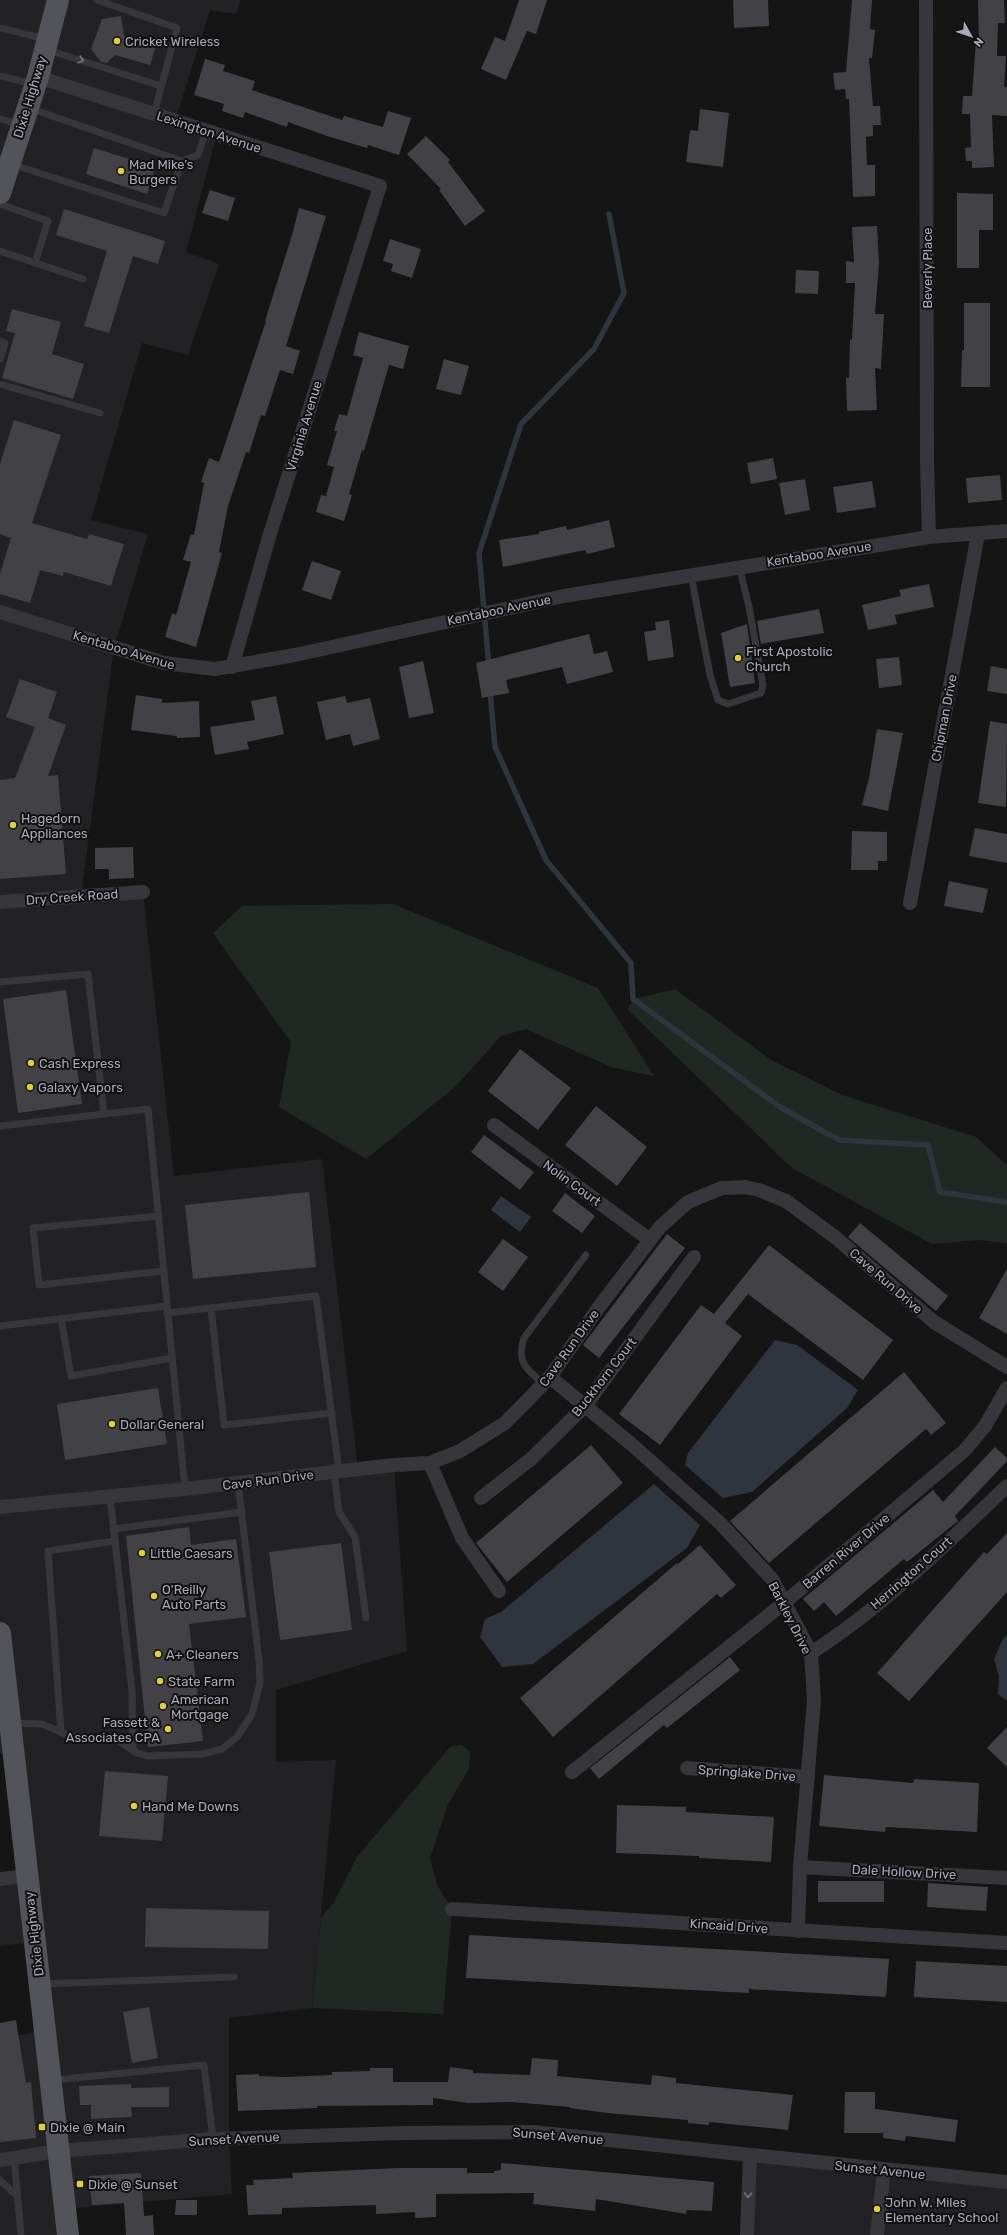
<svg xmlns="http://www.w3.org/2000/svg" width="1007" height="2235" viewBox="0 0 1007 2235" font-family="Rubik,sans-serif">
  <rect width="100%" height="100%" fill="#151516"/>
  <g fill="#222123">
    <path d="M 0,0 L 240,0 L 237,14 L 210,10 L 175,121 L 217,134 L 186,252 L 219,264 L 188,355 L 142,343 L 91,520 L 148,534 L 114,648 L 81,896 L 143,892 L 174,1176 L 322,1159 L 358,1469 L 394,1465 L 407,1651 L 276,1690 L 276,1762 L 336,1760 L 312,2008 L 229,2018 L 229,2138 L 232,2194 L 65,2209 L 68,2235 L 0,2235 L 0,2038 L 45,2031 L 35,1942 L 0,1946 L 0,1879 L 27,1876 L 13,1753 L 0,1754 Z"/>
    <path d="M 750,2156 L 1007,2182 L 1007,2235 L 747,2235 Z"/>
  </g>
  <g fill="#212823">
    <path d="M 393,904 L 598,988 L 654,1076 L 611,1067 L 526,1029 L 501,1036 L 455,1087 L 366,1159 L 279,1107 L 291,1042 L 213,933 L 242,906 Z"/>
    <path d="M 675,989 L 771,1060 L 842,1095 L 976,1137 L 1007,1165 L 1007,1243 L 978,1240 L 932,1244 L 792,1168 L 628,1010 L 633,999 Z"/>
    <path d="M 462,1745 L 470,1752 L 469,1769 L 448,1804 L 430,1858 L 437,1885 L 452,1909 L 443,2014 L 312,2008 L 321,1918 L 334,1902 L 357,1857 L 450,1747 Z"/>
  </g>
  <g fill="#2f353e">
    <path d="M 501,1196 L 531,1217 L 520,1232 L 491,1210 Z"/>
    <path d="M 775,1340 L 797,1345 L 858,1390 L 847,1408 L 752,1492 L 723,1498 L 685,1465 L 688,1453 Z"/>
    <path d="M 654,1484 L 700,1525 L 687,1548 L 533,1664 L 502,1667 L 480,1637 L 485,1619 L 501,1612 Z"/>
    <path d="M 1007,1635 L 1007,1701 L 998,1694 L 999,1676 L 994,1659 L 1003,1639 Z"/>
  </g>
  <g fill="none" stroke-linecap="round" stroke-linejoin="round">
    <g stroke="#2f353e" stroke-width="5.5">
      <path d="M 489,667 L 479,553 L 521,424 L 594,349 L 624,293 L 609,214"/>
      <path d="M 490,690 L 495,747 L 546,860 L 631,963 L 633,999 L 780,1107 L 839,1140 L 928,1145 L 940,1192 L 1007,1202"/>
    </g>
  </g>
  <g fill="#424246">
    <path d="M 519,0 L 547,0 L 536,34 L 527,31 L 506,80 L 481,69 L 495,37 L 505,41 Z"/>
    <path d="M 733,0 L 768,0 L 769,26 L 734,28 Z"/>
    <path d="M 852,0 L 872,0 L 870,29 L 875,30 L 872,58 L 869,58 L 873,106 L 880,106 L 881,125 L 873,125 L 873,136 L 866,137 L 867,165 L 875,165 L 875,196 L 853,197 L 849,99 L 846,99 L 845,89 L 835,90 L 833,73 L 846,72 Z"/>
    <path d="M 978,0 L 1004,0 L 1005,23 L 998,23 L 997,56 L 1006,56 L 1004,87 L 1007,87 L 1007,116 L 992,115 L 994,167 L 972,168 L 972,161 L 966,161 L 965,148 L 971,147 L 970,114 L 962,114 L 963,96 L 972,96 L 976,41 L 979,41 Z"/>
    <path d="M 121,16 L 124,36 L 156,46 L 150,65 L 115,55 L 107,63 L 101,62 L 91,49 L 102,19 Z"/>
    <path d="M 205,59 L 225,65 L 223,71 L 255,81 L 252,90 L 342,120 L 344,116 L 383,127 L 388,111 L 411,118 L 399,155 L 368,145 L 367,148 L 327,136 L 288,122 L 287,127 L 245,112 L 243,118 L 222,111 L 224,104 L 194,95 Z"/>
    <path d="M 700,109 L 729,113 L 723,167 L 686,162 L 690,130 L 698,131 Z"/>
    <path d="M 426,136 L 450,160 L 448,162 L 485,211 L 465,226 L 439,190 L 441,189 L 407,154 Z"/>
    <path d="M 94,148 L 155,167 L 147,194 L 86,174 Z"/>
    <path d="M 210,190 L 235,198 L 228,221 L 202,213 Z"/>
    <path d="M 957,193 L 993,194 L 993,230 L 979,230 L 979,268 L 957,268 Z"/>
    <path d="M 299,208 L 326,216 L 286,346 L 300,351 L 293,374 L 280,370 L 265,416 L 261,415 L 249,453 L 246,452 L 228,506 L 219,552 L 222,553 L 196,647 L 165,637 L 172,613 L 176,615 L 191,562 L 183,560 L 191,534 L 194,535 L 204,483 L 201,482 L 209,458 L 219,462 L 266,321 L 265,321 L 292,235 Z"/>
    <path d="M 64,209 L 165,241 L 158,264 L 133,256 L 109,333 L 84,326 L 107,251 L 56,235 Z"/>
    <path d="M 877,226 L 879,264 L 875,314 L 884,314 L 881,369 L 875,368 L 877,410 L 847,411 L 846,378 L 849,378 L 850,339 L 852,340 L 855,283 L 846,283 L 846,261 L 854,262 L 852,227 Z"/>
    <path d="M 390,239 L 421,249 L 412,278 L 391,271 L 393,264 L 383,261 Z"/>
    <path d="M 796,270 L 819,271 L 818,294 L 795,293 Z"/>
    <path d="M 964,303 L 990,303 L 990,387 L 961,387 L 962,350 L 964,350 Z"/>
    <path d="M 12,309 L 61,322 L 52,354 L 84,364 L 73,399 L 2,378 L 15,333 L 6,331 Z"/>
    <path d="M 359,332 L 409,346 L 403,369 L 389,365 L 364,451 L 362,450 L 349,494 L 352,495 L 344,521 L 316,512 L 321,495 L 326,496 L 334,467 L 327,465 L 337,431 L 334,431 L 339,414 L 347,416 L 363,358 L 353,355 Z"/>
    <path d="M 444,359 L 469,366 L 461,395 L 436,389 Z"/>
    <path d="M 14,420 L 61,435 L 32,523 L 87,539 L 89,534 L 124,544 L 111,586 L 64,572 L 63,576 L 40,570 L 30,603 L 0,594 L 0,574 L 11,538 L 0,534 L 0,464 Z"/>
    <path d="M 773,458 L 777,479 L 751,484 L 747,463 Z"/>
    <path d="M 1000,475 L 1002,500 L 968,503 L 966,478 Z"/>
    <path d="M 805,479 L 810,510 L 785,515 L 779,483 Z"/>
    <path d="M 872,481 L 876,507 L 837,513 L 833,487 Z"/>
    <path d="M 609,520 L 615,547 L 587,554 L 585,550 L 503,567 L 499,540 L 539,534 L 539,532 L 566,526 L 567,530 Z"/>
    <path d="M 312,561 L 341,571 L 331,600 L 302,590 Z"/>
    <path d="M 929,584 L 934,607 L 895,615 L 897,624 L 868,630 L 862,605 L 901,596 L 899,590 Z"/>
    <path d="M 819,609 L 824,633 L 761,644 L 757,621 Z"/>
    <path d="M 669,620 L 674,657 L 648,661 L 644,632 L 656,630 L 655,622 Z"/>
    <path d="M 747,624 L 755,683 L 730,687 L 721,633 Z"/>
    <path d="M 589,634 L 594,654 L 607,651 L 613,672 L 567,684 L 562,667 L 506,680 L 509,693 L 482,698 L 476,663 Z"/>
    <path d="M 899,657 L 902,685 L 879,688 L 876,659 Z"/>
    <path d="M 423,661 L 434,713 L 409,718 L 399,667 Z"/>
    <path d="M 991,666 L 1007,669 L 1007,694 L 987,691 Z"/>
    <path d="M 20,679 L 57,692 L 48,718 L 66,725 L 48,776 L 58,775 L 66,874 L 0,879 L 0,780 L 15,778 L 35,727 L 6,717 Z"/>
    <path d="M 136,695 L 162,699 L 162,703 L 199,701 L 200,737 L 177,738 L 177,736 L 131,730 Z"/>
    <path d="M 276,696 L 284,734 L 247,742 L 249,749 L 215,755 L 210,727 L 255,720 L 251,701 Z"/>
    <path d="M 345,696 L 347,703 L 370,698 L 380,739 L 353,746 L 350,734 L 326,740 L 317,702 Z"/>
    <path d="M 990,721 L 1007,724 L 1006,807 L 978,803 Z"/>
    <path d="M 877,729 L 903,733 L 888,811 L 862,805 L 869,778 Z"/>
    <path d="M 975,828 L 1007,834 L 1007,863 L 969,856 Z"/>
    <path d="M 852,831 L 887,832 L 887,861 L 878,861 L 878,870 L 851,870 Z"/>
    <path d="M 133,847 L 134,878 L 109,879 L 109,869 L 95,869 L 95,848 Z"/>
    <path d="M 949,881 L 988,889 L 983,913 L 944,906 Z"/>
    <path d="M 66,990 L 82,1104 L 18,1113 L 3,999 Z"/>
    <path d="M 520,1049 L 571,1088 L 538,1130 L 488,1091 Z"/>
    <path d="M 596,1106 L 647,1147 L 617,1186 L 565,1145 Z"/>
    <path d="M 484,1135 L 534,1172 L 520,1190 L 471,1152 Z"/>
    <path d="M 309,1192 L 316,1267 L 193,1279 L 185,1205 Z"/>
    <path d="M 565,1193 L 595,1216 L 582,1233 L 552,1211 Z"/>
    <path d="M 860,1223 L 948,1296 L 936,1311 L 848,1237 Z"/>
    <path d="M 667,1234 L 685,1248 L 599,1358 L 583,1345 Z"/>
    <path d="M 503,1239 L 528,1257 L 503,1291 L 478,1272 Z"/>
    <path d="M 769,1245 L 893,1340 L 863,1380 L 748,1294 L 725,1323 L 742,1336 L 660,1445 L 619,1414 L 701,1305 L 714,1314 Z"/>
    <path d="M 1007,1269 L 1007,1334 L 979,1318 Z"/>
    <path d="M 904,1372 L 946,1423 L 931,1435 L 926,1429 L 769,1563 L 730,1521 Z"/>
    <path d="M 158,1388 L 167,1444 L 65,1460 L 57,1404 Z"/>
    <path d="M 591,1445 L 623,1483 L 507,1582 L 476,1543 Z"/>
    <path d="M 995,1447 L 1007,1458 L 1007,1461 L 955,1516 L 958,1521 L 907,1562 L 904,1559 L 836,1616 L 824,1602 L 814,1611 L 803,1599 L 933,1490 L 943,1502 Z"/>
    <path d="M 189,1527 L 191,1545 L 236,1539 L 246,1617 L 189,1624 L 203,1741 L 148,1747 L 126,1536 Z"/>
    <path d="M 1007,1533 L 1007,1592 L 909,1701 L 877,1673 L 984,1552 L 987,1554 Z"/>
    <path d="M 341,1543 L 352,1630 L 280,1640 L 269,1552 Z"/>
    <path d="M 700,1545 L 736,1585 L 721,1598 L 717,1594 L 553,1737 L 520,1698 L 677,1563 L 678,1564 Z"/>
    <path d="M 730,1657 L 740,1670 L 667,1728 L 664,1725 L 599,1779 L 590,1768 Z"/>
    <path d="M 1007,1727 L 1007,1767 L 987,1748 Z"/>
    <path d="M 105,1771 L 168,1776 L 162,1841 L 99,1836 Z"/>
    <path d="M 824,1775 L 913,1783 L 914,1779 L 979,1783 L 977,1832 L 886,1827 L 885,1832 L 819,1826 Z"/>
    <path d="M 617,1805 L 686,1807 L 686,1812 L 774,1817 L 771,1862 L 699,1858 L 699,1856 L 616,1853 Z"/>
    <rect x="818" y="1881" width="66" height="21"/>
    <path d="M 928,1883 L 988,1887 L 986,1911 L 927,1907 Z"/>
    <path d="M 146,1908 L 269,1911 L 268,1949 L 145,1947 Z"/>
    <path d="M 469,1935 L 889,1959 L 886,1997 L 749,1989 L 749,1993 L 466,1978 Z"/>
    <path d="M 916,1961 L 1007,1966 L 1007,2002 L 914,1997 Z"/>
    <path d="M 149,2007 L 158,2058 L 132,2063 L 123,2012 Z"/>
    <path d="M 16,2020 L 26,2083 L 31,2082 L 36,2138 L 0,2142 L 0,2023 Z"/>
    <path d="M 532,2058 L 558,2060 L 557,2076 L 651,2085 L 652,2075 L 676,2078 L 676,2083 L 793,2095 L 788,2130 L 709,2122 L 709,2125 L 688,2123 L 688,2120 L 607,2113 L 570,2108 L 570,2107 L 512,2102 L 468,2103 L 433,2098 L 433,2105 L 317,2106 L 317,2108 L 238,2111 L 236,2075 L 259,2074 L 259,2076 L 285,2077 L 332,2075 L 332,2072 L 370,2071 L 370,2068 L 393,2068 L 393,2082 L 448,2082 L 450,2067 L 473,2070 L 473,2073 L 530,2075 Z"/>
    <path d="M 131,2084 L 131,2088 L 169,2087 L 169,2107 L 131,2107 L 132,2117 L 91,2119 L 91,2105 L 80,2105 L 79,2086 Z"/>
    <path d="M 845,2092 L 875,2092 L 875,2109 L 958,2120 L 955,2142 L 906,2136 L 905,2141 L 883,2138 L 883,2133 L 844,2133 Z"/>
    <path d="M 501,2163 L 714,2182 L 712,2211 L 687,2210 L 686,2214 L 596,2199 L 595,2211 L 533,2204 L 534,2193 L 436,2194 L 436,2217 L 415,2218 L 415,2212 L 376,2214 L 376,2205 L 282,2208 L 282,2214 L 248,2215 L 246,2185 L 254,2185 L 253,2180 L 293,2178 L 292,2173 L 398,2168 L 467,2168 L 467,2173 L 494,2173 L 494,2171 L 501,2170 Z"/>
    <path d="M 141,2173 L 144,2216 L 153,2215 L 154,2235 L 126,2235 L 124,2203 L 92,2205 L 89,2176 Z"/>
    <path d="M 176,2200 L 197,2200 L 197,2215 L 175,2215 Z"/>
  </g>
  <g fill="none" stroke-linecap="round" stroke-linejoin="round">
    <g stroke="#37363b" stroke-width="7">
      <path d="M 97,0 L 177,28 L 154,114"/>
      <path d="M 0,28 L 46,39"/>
      <path d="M 48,50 L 161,86"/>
      <path d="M 0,76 L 33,84"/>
      <path d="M 0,119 L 19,124"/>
      <path d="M 182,161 L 198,155 L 206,131"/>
      <path d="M 11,164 L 164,213 L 182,161 L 29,108"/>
      <path d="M 0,204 L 48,221 L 35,263"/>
      <path d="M 0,251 L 83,279"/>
      <path d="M 0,341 L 5,343 L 0,359"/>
      <path d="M 0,384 L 100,413"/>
      <path d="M 691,575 L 710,675 L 718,700 L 728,704 L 761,693 L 763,685 L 749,607 L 739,566"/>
      <path d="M 0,982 L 88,974 L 104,1114"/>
      <path d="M 0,1126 L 148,1109 L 185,1489"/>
      <path d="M 159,1216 L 33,1228 L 39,1285 L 163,1271"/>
      <path d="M 211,1308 L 224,1425 L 332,1413"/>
      <path d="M 167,1313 L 316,1296 L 339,1471"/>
      <path d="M 61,1318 L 71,1376 L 172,1358"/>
      <path d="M 0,1326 L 166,1306"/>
      <path d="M 544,1384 C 526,1369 516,1362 524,1338 L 586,1255"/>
      <path d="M 334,1472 L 339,1512 L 355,1537 L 366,1618"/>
      <path d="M 110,1497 L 132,1691 L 133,1750"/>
      <path d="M 113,1529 L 242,1512"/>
      <path d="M 12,1723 L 42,1724 L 70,1736 L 116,1739 L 137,1753 L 147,1756 L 203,1754 L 222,1749 L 237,1737 L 252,1714 L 260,1683 L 259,1660 L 238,1483"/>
      <path d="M 61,1732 L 48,1551 L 115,1541"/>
      <path d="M 42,1984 L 234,1977"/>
      <path d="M 54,2080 L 204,2065 L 213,2139"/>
      <path d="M 14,2157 L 21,2235"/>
      <path d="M 0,2180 L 17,2196"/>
    </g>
    <g stroke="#37363b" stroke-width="14">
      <path d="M 926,0 L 927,460 L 929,537"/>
      <path d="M 38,77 L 380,186 L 269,537 L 232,667"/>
      <path d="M 0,612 L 164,663 L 215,669 L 295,655 L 564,596 L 929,537 L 1007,531"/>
      <path d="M 0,902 L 143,892"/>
      <path d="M 910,903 L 978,534"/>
      <path d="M 494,1125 L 650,1240"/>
      <path d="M 550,1377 L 630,1443 L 720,1523 L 772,1579 L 811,1653 L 814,1700 L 800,1867 L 798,1931"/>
      <path d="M 430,1463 L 462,1538 L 499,1591"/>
      <path d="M 481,1498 L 531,1459 L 585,1406 L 694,1257"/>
      <path d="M 0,1507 L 185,1489 L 394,1465 L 430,1463 L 460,1451 L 505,1423 L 550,1377 L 599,1307 L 660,1227 L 688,1202 L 722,1188 L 745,1187 L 759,1190 L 786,1201 L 835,1237 L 934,1322 L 1007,1367"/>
      <path d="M 811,1653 C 883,1607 945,1545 1007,1486"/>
      <path d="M 687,1768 L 808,1777"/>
      <path d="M 572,1772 L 784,1603 L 965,1450 L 985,1426 L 1007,1388"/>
      <path d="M 800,1867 L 1007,1878"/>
      <path d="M 0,1879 L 27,1876"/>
      <path d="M 452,1909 L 1007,1943"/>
      <path d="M 0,2160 L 58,2151 L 213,2139 L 403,2133 L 533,2132 L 1007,2182"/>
      <path d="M 747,2235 L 750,2156"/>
      <path d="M 877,2235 L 884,2170"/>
    </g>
    <g stroke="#53535a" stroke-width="22">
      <path d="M 0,193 L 38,77 L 58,0"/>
      <path d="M 0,1633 L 68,2235"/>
    </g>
  </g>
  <defs><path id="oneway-chevron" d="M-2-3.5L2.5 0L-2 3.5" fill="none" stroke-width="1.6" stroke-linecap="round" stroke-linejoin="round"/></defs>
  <g stroke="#75757e">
    <use href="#oneway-chevron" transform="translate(81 60) rotate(18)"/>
    <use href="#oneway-chevron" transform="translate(748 2195) rotate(92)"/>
  </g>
  <g fill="#dfce44" stroke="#101011" stroke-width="1.5">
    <circle cx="117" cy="41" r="4"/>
    <circle cx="121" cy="171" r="4"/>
    <circle cx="738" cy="658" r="4"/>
    <circle cx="13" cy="825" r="4"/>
    <circle cx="31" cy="1063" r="4"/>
    <circle cx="30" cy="1087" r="4"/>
    <circle cx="112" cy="1424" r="4"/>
    <circle cx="142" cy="1553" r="4"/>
    <circle cx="154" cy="1596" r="4"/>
    <circle cx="158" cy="1654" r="4"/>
    <circle cx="160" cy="1681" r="4"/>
    <circle cx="163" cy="1706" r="4"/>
    <circle cx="168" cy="1729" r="4"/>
    <circle cx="134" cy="1806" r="4"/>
    <rect x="38" y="2123" width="8" height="8" rx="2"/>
    <rect x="76" y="2180" width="8" height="8" rx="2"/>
    <circle cx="877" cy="2209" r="4"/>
  </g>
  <g text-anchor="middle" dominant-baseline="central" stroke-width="4" stroke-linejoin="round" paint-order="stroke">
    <g font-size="13" fill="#a8a9b5" stroke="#101011" text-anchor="start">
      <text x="125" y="41">Cricket Wireless</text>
      <text x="129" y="164">Mad Mike’s<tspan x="129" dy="15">Burgers</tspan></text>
      <text x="746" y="651">First Apostolic<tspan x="746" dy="15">Church</tspan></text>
      <text x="21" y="818">Hagedorn<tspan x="21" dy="15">Appliances</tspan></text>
      <text x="39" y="1063">Cash Express</text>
      <text x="38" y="1087">Galaxy Vapors</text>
      <text x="120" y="1424">Dollar General</text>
      <text x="150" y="1553">Little Caesars</text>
      <text x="162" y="1589">O'Reilly<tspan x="162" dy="15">Auto Parts</tspan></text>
      <text x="166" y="1654">A+ Cleaners</text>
      <text x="168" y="1681">State Farm</text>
      <text x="171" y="1699">American<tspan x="171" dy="15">Mortgage</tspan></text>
      <text x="160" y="1722" text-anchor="end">Fassett &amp;<tspan x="160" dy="15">Associates CPA</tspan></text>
      <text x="142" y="1806">Hand Me Downs</text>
      <text x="50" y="2127">Dixie @ Main</text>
      <text x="88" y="2184">Dixie @ Sunset</text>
      <text x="885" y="2202">John W. Miles<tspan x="885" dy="15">Elementary School</tspan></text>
    </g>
    <g font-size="13" fill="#a8a9b5" stroke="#101011">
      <text transform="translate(30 97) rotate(-73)">Dixie Highway</text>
      <text transform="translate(209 132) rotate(18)">Lexington Avenue</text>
      <text transform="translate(927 268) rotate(-90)">Beverly Place</text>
      <text transform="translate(304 426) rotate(-73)">Virginia Avenue</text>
      <text transform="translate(819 554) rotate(-9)">Kentaboo Avenue</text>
      <text transform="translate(499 610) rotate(-12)">Kentaboo Avenue</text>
      <text transform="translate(124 650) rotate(17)">Kentaboo Avenue</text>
      <text transform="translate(944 718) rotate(-79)">Chipman Drive</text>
      <text transform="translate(72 897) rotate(-4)">Dry Creek Road</text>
      <text transform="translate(572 1183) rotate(36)">Nolin Court</text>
      <text transform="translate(886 1281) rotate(41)">Cave Run Drive</text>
      <text transform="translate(569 1348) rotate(-54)">Cave Run Drive</text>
      <text transform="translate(604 1377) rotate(-52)">Buckhorn Court</text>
      <text transform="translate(268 1480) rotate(-7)">Cave Run Drive</text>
      <text transform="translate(846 1551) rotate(-40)">Barren River Drive</text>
      <text transform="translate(911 1573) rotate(-41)">Herrington Court</text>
      <text transform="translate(790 1618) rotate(63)">Barkley Drive</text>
      <text transform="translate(747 1773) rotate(4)">Springlake Drive</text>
      <text transform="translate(904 1872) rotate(3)">Dale Hollow Drive</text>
      <text transform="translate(729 1926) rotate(4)">Kincaid Drive</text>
      <text transform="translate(34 1934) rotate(-97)">Dixie Highway</text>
      <text transform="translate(558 2136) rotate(5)">Sunset Avenue</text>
      <text transform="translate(234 2139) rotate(-3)">Sunset Avenue</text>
      <text transform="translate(880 2170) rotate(6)">Sunset Avenue</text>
    </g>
  </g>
  <g transform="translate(971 36) rotate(130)" stroke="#101011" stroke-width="3" paint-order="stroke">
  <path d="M0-3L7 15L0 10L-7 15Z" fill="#a8a9b5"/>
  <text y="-6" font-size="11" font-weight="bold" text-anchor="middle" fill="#a8a9b5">N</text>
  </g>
</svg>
